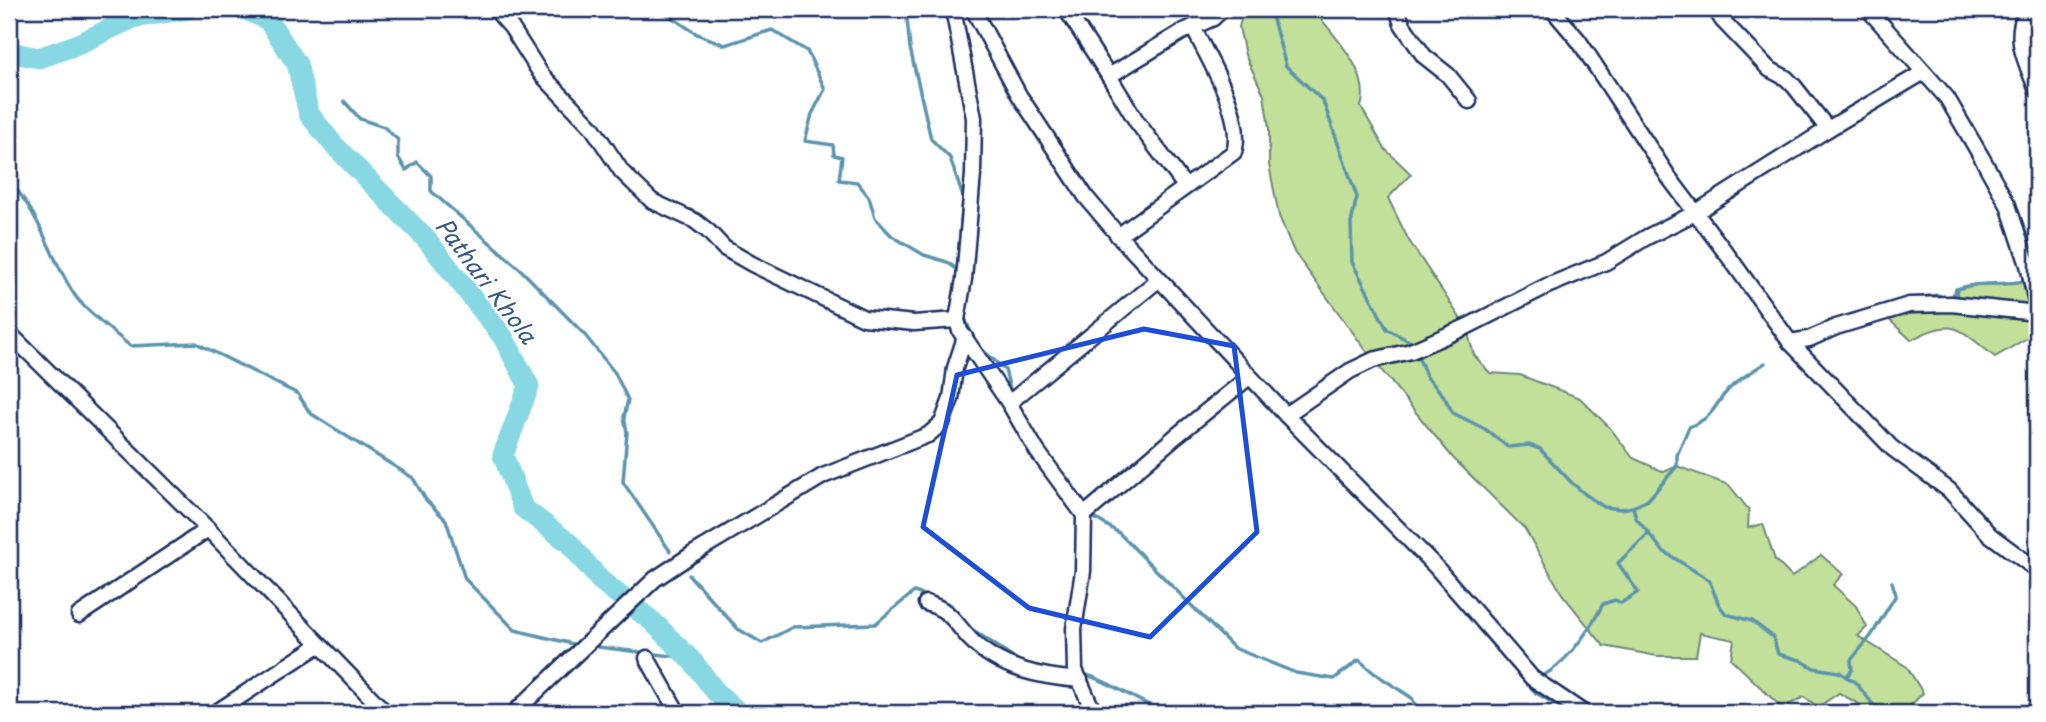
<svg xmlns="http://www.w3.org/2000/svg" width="2046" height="722" viewBox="0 0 2046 722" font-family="'Playpen Sans',sans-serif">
  <rect width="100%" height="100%" fill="#fff"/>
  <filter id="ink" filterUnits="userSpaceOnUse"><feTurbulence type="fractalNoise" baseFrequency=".0143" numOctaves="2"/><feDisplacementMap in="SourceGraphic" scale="14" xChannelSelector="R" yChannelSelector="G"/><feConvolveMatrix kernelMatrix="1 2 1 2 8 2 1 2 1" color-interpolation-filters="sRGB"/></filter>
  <g filter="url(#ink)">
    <g fill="#c2e099" stroke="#6e887c" stroke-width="2">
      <path d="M 1238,9 L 1313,9 C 1333,35 1372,72 1361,107 L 1385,149 L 1411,174 L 1388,198 L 1408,239 L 1466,327 L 1474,355 L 1490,373 L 1520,375 L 1580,398 L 1610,428 L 1633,458 L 1664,472 L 1677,466 L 1729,485 L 1749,510 L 1748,528 L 1763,524 L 1775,560 L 1792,577 L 1821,555 L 1843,574 L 1833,585 L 1856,606 L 1867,627 L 1858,636 L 1907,667 L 1923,693 L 1906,710 L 1908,713 L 1866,713 L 1859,704 L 1839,693 L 1818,707 L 1804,697 L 1782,708 L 1731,659 L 1734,640 L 1700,633 L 1696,656 L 1657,656 L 1604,646 L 1562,594 L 1525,529 L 1453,458 L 1373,360 L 1294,252 L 1279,216 L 1269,165 L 1269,128 L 1264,95 L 1245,55 L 1239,27 L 1242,16 Z"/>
      <path d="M 2037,278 L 2037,332 L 1995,357 C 1959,329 1955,316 1911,340 L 1882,313 L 1957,304 L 1956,289 C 1976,282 1994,286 2014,284 C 2022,283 2030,280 2037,278 Z"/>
    </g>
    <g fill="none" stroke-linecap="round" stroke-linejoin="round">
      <g stroke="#5c94ad" stroke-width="3.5">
        <path d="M 659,9 L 697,34 L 725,45 L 772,30 L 807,51 L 825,89 L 812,114 L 805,141 L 833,145 L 834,155 L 842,157 L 839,180 L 857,182 L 869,197 L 875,218 L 892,236 L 924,255 L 947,262 L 958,270"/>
        <path d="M 906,9 L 910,48 L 931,139 L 950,158 L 963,197 L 958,264"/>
        <path d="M 1270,9 L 1286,66 L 1323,101 L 1357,197 L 1351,223 L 1352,262 L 1387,329 L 1414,344"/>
        <path d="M 344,101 L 360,119 L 384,127 L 398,140 L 398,157 L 406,170 L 417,162 L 431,176 L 431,191 L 521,270 L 584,334 L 615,373 L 628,400 L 624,417 L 627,432 L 623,482 L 670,551"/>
        <path d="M 9,181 C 40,213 50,257 74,294 C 84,310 115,333 130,346 L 196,343 L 298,394 L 310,413 L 413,478 L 426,500 L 446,520 L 465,579 L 515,630 L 573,644"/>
        <path d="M 1957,289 C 1980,280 2005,287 2028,280"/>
        <path d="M 1906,299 L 1938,295 L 1944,298 L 1952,297 L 1956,289 L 1957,302"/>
        <path d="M 963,314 L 976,344 L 1005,370 L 1011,393"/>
        <path d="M 1846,317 L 1892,303"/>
        <path d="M 1416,351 L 1426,376 L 1443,395 L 1453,413 L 1485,429 L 1508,447 L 1529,445 L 1540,449 L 1571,482 L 1586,495 L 1604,507 L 1621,509 L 1633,507 L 1648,500 L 1677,466 L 1677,455 L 1689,427 C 1717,415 1711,408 1729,389 C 1739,379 1753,371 1765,363"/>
        <path d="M 1057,467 L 1071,482 L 1083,503"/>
        <path d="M 1633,507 L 1636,518 L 1663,551 L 1709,580 L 1719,605 L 1726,614 L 1752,621 L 1773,637 L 1778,654 L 1800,660 L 1814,668 L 1839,672 L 1856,683 L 1880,713"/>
        <path d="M 1093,517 L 1119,533 L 1234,648 L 1296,673 L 1334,679 L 1359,660 L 1374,673 L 1412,698 L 1419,713"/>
        <path d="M 689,575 L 738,629 L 762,643 L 793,627 L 875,624 L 914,592 L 929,597"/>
        <path d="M 940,601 L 951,605 L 958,615"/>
        <path d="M 967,626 L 1025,665"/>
        <path d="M 1478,628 L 1536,693 L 1570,713"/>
        <path d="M 598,647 L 689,658"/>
        <path d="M 1086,675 C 1113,682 1135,702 1162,710 C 1185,717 1215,709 1239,707 L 1246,710 L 1246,713"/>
        <path d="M 1541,677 C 1568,662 1589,631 1603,604 L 1615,600 L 1621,603 L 1638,592 L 1618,563 L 1649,533"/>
        <path d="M 1846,677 L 1852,670 L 1851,660 L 1871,636 L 1896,595 L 1892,582"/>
      </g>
      <g stroke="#87d8e2" stroke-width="21">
        <path d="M 244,9 L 268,20 L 297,64 L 309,114 L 333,144 L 427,240 L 503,337 L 529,386 L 503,455 L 523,508 L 569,543 L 600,580 L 653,622 L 693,662 L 716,692 L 739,713"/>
        <path d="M 9,52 L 39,58 L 76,45 L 133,18 L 188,9"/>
      </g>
      <defs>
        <g id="minor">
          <path d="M 495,9 L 511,27 L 541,74 L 592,127 L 622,172 L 652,201 L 695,221 L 708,231 L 724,248 L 752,264 L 864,318 L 914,323 L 957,320"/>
          <path d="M 953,9 L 974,118 L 973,174 L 964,279 L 957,320 L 960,331 L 1009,403 L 1037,451 L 1084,515 L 1083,571 L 1074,629 L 1075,670 L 1094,713"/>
          <path d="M 973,9 L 1019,95 L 1086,197 L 1118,235 L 1286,415 L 1435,566 L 1532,678 L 1584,713"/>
          <path d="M 1066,9 L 1109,76 L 1182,32 L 1213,18 L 1223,9"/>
          <path d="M 1194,9 L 1213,18"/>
          <path d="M 1397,9 L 1402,24 L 1424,56 L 1448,75 L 1469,101"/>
          <path d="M 1552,9 L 1579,41 L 1670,179 L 1732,261 L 1790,342 L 1809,339 L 1836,327 L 1909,305 L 1951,304 L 2037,313"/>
          <path d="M 1715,9 L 1723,21 L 1769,69 L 1786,78 L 1794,86 L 1828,129"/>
          <path d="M 1868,9 L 1947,98 L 1982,158 L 2008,205 L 2028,265 L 2037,307"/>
          <path d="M 2027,9 C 2012,39 2026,62 2037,90"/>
          <path d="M 1109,76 L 1137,122 L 1185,186"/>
          <path d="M 1118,236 L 1234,152 C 1245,116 1208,59 1193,27"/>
          <path d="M 9,333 L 208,529 L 386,713"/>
          <path d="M 1790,342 L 1892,448 L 1949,490 L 1990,535 L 2037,570"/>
          <path d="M 1009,403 L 1158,280"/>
          <path d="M 1286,415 L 1350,371 L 1373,360 L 1411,351 L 1466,327 L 1547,286 L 1606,262 L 1647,237 L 1695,213 L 1828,129 L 1924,72"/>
          <path d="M 1084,515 L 1176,436 L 1249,377"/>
          <path d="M 926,603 C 951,610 954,622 970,639 C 999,669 1041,677 1080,680"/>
          <path d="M 79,615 L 208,529"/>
          <path d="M 647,658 L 678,713"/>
          <path d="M 215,713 L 319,645"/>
          <path d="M 514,713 L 655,579 L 691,555 L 823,476 L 928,435 L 942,423 L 951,399 L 955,368 L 965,337"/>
        </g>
      </defs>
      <use href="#minor" stroke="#1b2f5e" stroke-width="19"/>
      <use href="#minor" stroke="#fff" stroke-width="14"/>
    </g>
  </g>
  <path fill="none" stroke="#1d4ed8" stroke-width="5" stroke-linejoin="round" d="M 1144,329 L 1234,346 L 1257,532 L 1150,637 L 1029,608 L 923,527 L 957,375 Z"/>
  <g text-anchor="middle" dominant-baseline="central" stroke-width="5" stroke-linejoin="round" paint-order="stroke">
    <g font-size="23" font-style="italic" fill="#36597f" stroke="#fff">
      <text transform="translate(487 280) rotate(53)">Pathari Khola</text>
    </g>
  </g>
  <rect width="2046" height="722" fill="none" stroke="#fff" stroke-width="35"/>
  <rect x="18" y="18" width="2011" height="687" fill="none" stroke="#1b2f5e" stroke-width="2.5" filter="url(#ink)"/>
</svg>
